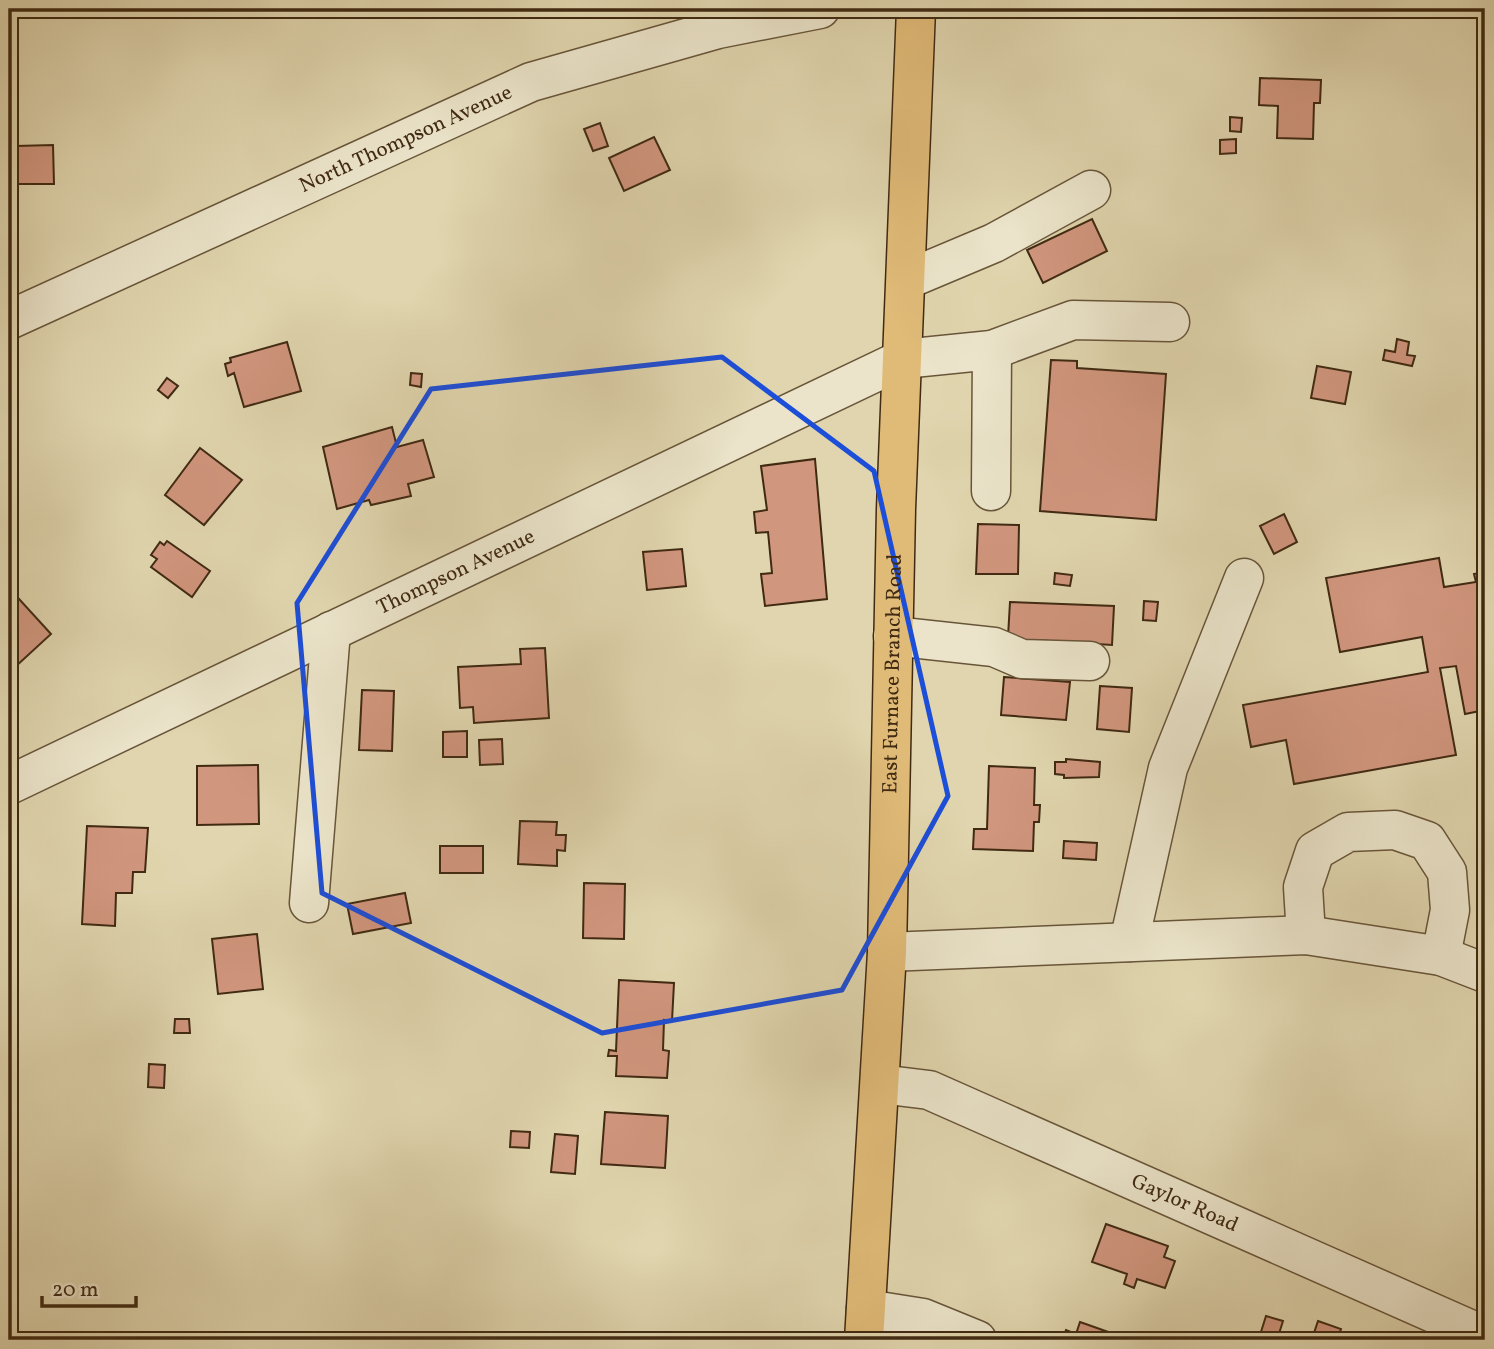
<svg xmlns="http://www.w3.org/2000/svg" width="1494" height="1349" viewBox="0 0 1494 1349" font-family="Vollkorn,serif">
  <rect width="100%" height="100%" fill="#e0d5ae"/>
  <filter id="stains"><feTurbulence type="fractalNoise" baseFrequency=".00286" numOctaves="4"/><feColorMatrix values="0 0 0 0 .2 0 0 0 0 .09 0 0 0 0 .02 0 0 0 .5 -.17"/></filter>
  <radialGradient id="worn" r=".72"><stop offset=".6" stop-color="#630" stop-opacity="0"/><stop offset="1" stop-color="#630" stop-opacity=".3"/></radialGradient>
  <g fill="#d1967e" stroke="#402a12" stroke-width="2">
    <path d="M 1260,78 L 1321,80 L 1320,103 L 1314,103 L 1313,139 L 1277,138 L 1278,106 L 1259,105 Z"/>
    <path d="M 1230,117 L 1242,118 L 1241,132 L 1230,131 Z"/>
    <path d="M 600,123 L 608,146 L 593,151 L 584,129 Z"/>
    <path d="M 654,137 L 670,170 L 624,191 L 609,158 Z"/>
    <path d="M 1236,139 L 1236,153 L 1220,154 L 1220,140 Z"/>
    <path d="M 53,145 L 54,184 L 17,184 L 16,146 Z"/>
    <path d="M 1092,219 L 1107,251 L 1043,283 L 1027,250 Z"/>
    <path d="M 1397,339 L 1409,342 L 1407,355 L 1415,356 L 1412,366 L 1383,360 L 1385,350 L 1395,352 Z"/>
    <path d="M 287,342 L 301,391 L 244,407 L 234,373 L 228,376 L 225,364 L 231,362 L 230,358 Z"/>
    <path d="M 1051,360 L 1077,361 L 1077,368 L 1166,374 L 1156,520 L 1040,511 Z"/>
    <path d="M 1317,366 L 1351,372 L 1345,404 L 1311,398 Z"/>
    <path d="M 411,373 L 422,374 L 421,387 L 410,385 Z"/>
    <path d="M 167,378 L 178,386 L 168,398 L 158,390 Z"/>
    <path d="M 392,427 L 397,447 L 423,440 L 434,477 L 408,484 L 411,496 L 371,505 L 369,500 L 337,509 L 323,447 Z"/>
    <path d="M 200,448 L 242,480 L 204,525 L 165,495 Z"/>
    <path d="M 815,459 L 827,599 L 765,606 L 761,574 L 772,573 L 768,532 L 756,533 L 754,512 L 767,510 L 761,466 Z"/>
    <path d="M 1284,514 L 1297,542 L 1274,554 L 1260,526 Z"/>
    <path d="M 978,524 L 1019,525 L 1018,574 L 976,574 Z"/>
    <path d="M 167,541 L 210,571 L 192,597 L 151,567 L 157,559 L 151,555 L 160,542 L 164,545 Z"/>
    <path d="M 682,549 L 686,586 L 647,590 L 643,552 Z"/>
    <path d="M 1439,558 L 1444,587 L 1476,582 L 1474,574 L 1485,572 L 1485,710 L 1465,714 L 1456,666 L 1440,668 L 1456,755 L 1294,784 L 1286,740 L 1251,747 L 1243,705 L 1428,672 L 1422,637 L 1340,652 L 1326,578 Z"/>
    <path d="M 1055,573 L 1072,575 L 1070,586 L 1054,584 Z"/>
    <path d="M 9,588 L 51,634 L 14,668 L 9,661 Z"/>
    <path d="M 1144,601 L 1158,602 L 1156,621 L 1143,620 Z"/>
    <path d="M 1010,602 L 1114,606 L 1112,645 L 1036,640 L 1019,647 L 1008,637 Z"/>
    <path d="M 545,648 L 549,718 L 474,723 L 473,707 L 460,708 L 458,667 L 521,664 L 520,649 Z"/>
    <path d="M 1004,677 L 1070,682 L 1066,720 L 1001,715 Z"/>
    <path d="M 1100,686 L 1132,688 L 1129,732 L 1097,729 Z"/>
    <path d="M 362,690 L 394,691 L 392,751 L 359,750 Z"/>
    <path d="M 467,731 L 467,757 L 443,757 L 443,732 Z"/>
    <path d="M 502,739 L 503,764 L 480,765 L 479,740 Z"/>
    <path d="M 1066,759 L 1100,762 L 1099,777 L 1064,778 L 1064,775 L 1055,774 L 1055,762 L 1066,762 Z"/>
    <path d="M 258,765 L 259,824 L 197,825 L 197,766 Z"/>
    <path d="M 989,766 L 1035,768 L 1034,805 L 1040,805 L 1039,822 L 1034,822 L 1033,851 L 973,849 L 974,829 L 987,829 Z"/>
    <path d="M 520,821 L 557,822 L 556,835 L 566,835 L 565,851 L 557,850 L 557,866 L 518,864 Z"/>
    <path d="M 87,826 L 148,828 L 145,872 L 133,872 L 132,893 L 116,893 L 115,926 L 82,924 Z"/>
    <path d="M 1064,841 L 1097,843 L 1096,860 L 1063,858 Z"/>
    <rect x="440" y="846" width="43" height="27"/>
    <path d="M 584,883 L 625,884 L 624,939 L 583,938 Z"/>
    <path d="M 405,893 L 411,923 L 353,934 L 347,904 Z"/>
    <path d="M 257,934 L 263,989 L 218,994 L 212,939 Z"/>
    <path d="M 619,980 L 674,983 L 672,1021 L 664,1020 L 663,1050 L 669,1051 L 667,1078 L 616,1076 L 617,1056 L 608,1056 L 609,1050 L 616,1051 Z"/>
    <path d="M 175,1019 L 189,1019 L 190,1033 L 174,1033 Z"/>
    <path d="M 149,1064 L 165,1065 L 164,1088 L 148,1087 Z"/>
    <path d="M 605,1112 L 668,1116 L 665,1168 L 601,1164 Z"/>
    <path d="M 511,1131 L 530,1132 L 529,1148 L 510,1147 Z"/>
    <path d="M 555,1134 L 578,1136 L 575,1174 L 551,1172 Z"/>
    <path d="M 1106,1224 L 1168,1246 L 1164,1257 L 1175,1261 L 1165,1288 L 1137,1279 L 1134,1288 L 1124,1284 L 1127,1274 L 1092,1262 Z"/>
    <path d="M 1266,1316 L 1283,1321 L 1277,1340 L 1260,1335 Z"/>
    <path d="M 1318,1321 L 1341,1329 L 1337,1340 L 1313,1336 Z"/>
    <path d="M 1080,1322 L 1111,1333 L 1109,1340 L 1062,1340 L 1066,1330 L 1076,1334 Z"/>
  </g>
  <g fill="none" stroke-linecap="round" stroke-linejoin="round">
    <defs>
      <g id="minor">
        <path d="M 906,280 L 994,243 L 1091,190"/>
        <path id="s1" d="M 9,320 L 531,82 L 718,29 L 820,9"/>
        <path d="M 991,491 L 992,350"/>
        <path d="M 893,636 L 994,647 L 1022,659 L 1090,661"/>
        <path id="s2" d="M 9,785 L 903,359 L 992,350 L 1073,320 L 1170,322"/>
        <path d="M 309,903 L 331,631"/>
        <path d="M 1306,935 L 1303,887 L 1315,851 L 1348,832 L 1395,830 L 1427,841 L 1447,872 L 1450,910 L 1441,956"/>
        <path d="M 1129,942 L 1168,768 L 1244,578"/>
        <path d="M 887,952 L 1306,935 L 1441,956 L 1485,973"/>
        <path id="s3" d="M 880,1084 L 929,1090 L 1485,1336"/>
        <path d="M 866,1309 L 923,1318 L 977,1340"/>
      </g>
      <g id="major">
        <path id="s4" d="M 864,1340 L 887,952 L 896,509 L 916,9"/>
      </g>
    </defs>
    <use href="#minor" stroke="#685539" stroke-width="41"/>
    <use href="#major" stroke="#402a12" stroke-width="41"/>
    <use href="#minor" stroke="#ebe4ca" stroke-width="38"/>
    <use href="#major" stroke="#e0ba77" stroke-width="38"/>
  </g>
  <path fill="none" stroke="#1d4ed8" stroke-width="5" stroke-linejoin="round" d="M 722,357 L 874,471 L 948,796 L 842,990 L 602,1033 L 322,893 L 297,603 L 431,389 Z"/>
  <g text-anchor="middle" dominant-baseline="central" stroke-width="7" stroke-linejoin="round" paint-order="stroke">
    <g font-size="21" fill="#402a12" stroke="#ebe4ca">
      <text stroke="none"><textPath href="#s1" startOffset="436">North Thompson Avenue</textPath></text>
      <text stroke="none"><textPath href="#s2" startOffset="495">Thompson Avenue</textPath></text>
      <text stroke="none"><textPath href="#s4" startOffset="667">East Furnace Branch Road</textPath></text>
      <text stroke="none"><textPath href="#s3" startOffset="329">Gaylor Road</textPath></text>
    </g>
  </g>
  <rect width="1494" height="1349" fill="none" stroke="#e0d5ae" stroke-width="35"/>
  <rect x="10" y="10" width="1473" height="1328" fill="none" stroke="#402a12" stroke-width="3.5"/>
  <rect x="18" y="18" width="1459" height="1314" fill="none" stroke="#402a12" stroke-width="2"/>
  <path d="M42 1296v10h94v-10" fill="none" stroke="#402a12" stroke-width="3.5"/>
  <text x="52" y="1296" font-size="21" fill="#402a12" stroke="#ebe4ca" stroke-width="5" paint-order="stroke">20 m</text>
  <rect width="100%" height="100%" filter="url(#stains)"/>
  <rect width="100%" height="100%" fill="url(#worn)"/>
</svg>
